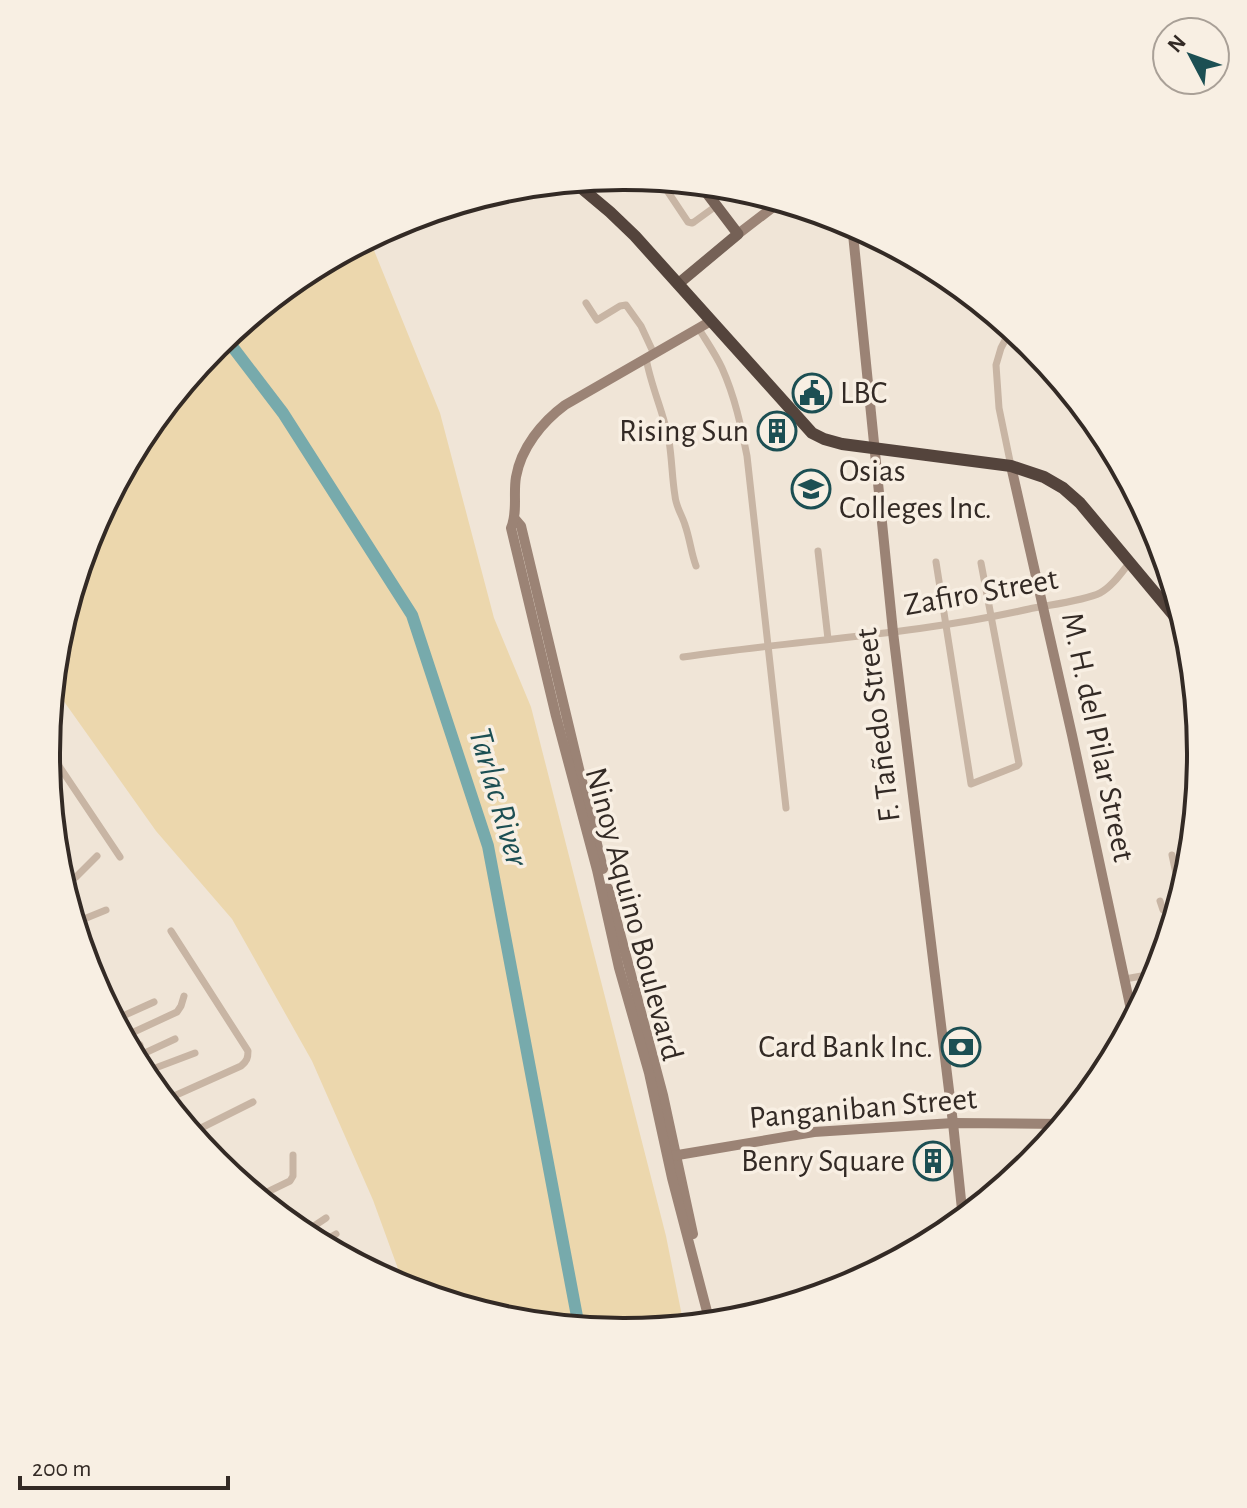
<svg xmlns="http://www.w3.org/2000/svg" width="1247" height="1508" viewBox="0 0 1247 1508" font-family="'Alegreya Sans',sans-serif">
  <rect width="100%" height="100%" fill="#f0e5d7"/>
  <path fill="#ecd7ad" d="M 369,238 L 440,413 L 494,618 L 531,707 L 666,1236 L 684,1326 L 623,1331 L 510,1320 L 405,1288 L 373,1200 L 312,1061 L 232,919 L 156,831 L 53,686 L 57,641 L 90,533 L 144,433 L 215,345 L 303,274 Z"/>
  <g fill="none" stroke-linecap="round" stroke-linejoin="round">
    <path stroke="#77aaac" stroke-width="12" d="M 225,337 L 283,413 L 412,615 L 488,846 L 579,1327"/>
    <g stroke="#c8b5a4" stroke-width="7">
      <path d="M 660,180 L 688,222 L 692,223 L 694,222 L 716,206"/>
      <path d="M 586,303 L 597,320 L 620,306 L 626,305 L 641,326 L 654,354"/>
      <path d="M 699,329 C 707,342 716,355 722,368 C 735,397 741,426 747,456 L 786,808"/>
      <path d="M 1011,329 L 1001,348 L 996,365 L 999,408 L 1011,466"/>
      <path d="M 646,358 C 651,387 664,413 669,441 C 672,459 672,478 675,496 C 676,507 682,515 685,525 C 690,539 691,553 696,566"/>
      <path d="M 818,551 L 828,639"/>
      <path d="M 936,562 L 971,784 L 1017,766 L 1019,764 L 981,563"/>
      <path d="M 683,657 C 798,640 915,635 1029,609 C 1048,605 1084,601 1100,593 C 1112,587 1122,572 1130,562"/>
      <path d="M 47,748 L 120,857"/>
      <path d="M 1172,855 L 1181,897"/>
      <path d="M 63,885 L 76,877 L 97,856"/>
      <path d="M 1160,901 L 1163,910 L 1177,909"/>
      <path d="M 74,923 L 106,910"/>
      <path d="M 83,951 L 89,948"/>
      <path d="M 1125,979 L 1158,973"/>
      <path d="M 114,1020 L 154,1002"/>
      <path d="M 123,1037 L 177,1012 L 181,1006 L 184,996"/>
      <path d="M 130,1050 L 140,1045"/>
      <path d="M 134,1058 L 175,1039"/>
      <path d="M 142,1073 L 195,1053"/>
      <path d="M 159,1094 L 163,1092 L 171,1096 L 174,1096 L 241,1066 C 247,1061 248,1058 248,1051 L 171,931"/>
      <path d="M 191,1133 L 253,1102"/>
      <path d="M 257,1197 L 290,1181 L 293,1176 L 293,1155"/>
      <path d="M 302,1234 L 326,1218"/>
      <path d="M 320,1243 L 336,1234"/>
    </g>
    <g stroke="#9b8375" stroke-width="10">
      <path d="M 852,224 L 893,632 L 953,1123 L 963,1219"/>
      <path d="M 738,234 L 781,201"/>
      <path d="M 1011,466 L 1072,735 L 1133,1019"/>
      <path d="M 515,519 L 521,526 L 603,869"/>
      <path d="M 608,888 L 663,1095 L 693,1234"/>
      <path d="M 672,1156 L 814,1132 L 953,1123 L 1064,1124"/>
      <path d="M 710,1323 L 672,1178 L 649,1073 L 619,968 L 597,870 L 556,716 L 511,528 C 518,512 513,494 516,477 C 521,448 542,422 565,405 L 711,321"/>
    </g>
    <path stroke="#756156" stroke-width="11" d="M 678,284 L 738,234 L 700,184"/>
    <path stroke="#54443c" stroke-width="12" d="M 573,181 L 610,212 L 635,236 L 812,433 L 824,439 L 842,444 L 1011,466 L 1044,477 L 1063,488 L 1080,503 L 1186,630"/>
  </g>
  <defs>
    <symbol id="civic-ring" viewBox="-11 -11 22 22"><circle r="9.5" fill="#f8efe3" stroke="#1c4f53" stroke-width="1.5"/><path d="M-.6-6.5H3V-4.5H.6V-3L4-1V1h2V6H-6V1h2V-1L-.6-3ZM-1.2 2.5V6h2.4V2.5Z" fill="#1c4f53"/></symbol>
    <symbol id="building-ring" viewBox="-11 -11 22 22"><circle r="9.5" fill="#f8efe3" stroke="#1c4f53" stroke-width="1.5"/><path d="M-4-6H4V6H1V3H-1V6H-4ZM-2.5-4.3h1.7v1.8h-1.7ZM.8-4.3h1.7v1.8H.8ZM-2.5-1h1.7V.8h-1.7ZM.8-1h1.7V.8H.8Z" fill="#1c4f53"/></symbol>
    <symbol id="university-ring" viewBox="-11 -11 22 22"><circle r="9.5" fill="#f8efe3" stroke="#1c4f53" stroke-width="1.5"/><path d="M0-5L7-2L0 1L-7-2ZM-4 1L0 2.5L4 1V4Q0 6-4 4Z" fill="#1c4f53"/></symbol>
    <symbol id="bank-ring" viewBox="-11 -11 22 22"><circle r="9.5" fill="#f8efe3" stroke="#1c4f53" stroke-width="1.5"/><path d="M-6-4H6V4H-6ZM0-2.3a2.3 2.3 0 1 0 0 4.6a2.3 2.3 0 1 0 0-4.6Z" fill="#1c4f53"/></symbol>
  </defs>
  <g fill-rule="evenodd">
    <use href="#civic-ring" x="790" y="371" width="44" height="44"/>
    <use href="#building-ring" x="755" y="409" width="44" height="44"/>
    <use href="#university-ring" x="789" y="467" width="44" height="44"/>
    <use href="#bank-ring" x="939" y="1025" width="44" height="44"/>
    <use href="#building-ring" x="911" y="1139" width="44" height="44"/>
  </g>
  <g text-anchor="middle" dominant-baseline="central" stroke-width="7" stroke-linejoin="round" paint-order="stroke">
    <g font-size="32" fill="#332a25" stroke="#f8efe3" text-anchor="end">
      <text x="840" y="393" text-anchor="start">LBC</text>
      <text x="749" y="431">Rising Sun</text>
      <text x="839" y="471" text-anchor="start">Osias<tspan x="839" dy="37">Colleges Inc.</tspan></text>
      <text x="933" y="1047">Card Bank Inc.</text>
      <text x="905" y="1161">Benry Square</text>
    </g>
    <g font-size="32" fill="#332a25" stroke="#f8efe3">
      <text transform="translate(981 592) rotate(-10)">Zafiro Street</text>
      <text transform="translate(878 725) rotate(-97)">F. Tañedo Street</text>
      <text transform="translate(1098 737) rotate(78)">M. H. del Pilar Street</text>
      <text transform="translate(634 914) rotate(75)">Ninoy Aquino Boulevard</text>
      <text transform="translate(863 1108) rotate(-5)">Panganiban Street</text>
    </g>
    <g font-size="34" font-style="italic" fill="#1c4f53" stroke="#f8efe3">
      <text transform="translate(498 797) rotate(74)">Tarlac River</text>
    </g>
  </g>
  <path d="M0 0H1247V1508H0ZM623 190H624A563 563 0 0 1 1187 753V755A563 563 0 0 1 624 1318H623A563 563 0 0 1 60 755V753A563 563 0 0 1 623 190Z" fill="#f8efe3" fill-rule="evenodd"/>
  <path fill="none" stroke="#332a25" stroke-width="4" d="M623 190H624A563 563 0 0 1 1187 753V755A563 563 0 0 1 624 1318H623A563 563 0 0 1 60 755V753A563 563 0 0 1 623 190Z"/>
  <g transform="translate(1191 56) rotate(311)"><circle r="38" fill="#f8efe3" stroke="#a9a097" stroke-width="2"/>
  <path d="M0-6L14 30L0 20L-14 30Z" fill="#1c4f53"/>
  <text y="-12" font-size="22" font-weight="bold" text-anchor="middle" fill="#332a25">N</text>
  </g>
  <path d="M20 1476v12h208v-12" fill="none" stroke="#332a25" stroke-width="4"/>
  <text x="32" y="1476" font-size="24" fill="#332a25" stroke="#f8efe3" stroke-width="6" paint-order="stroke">200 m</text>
</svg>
